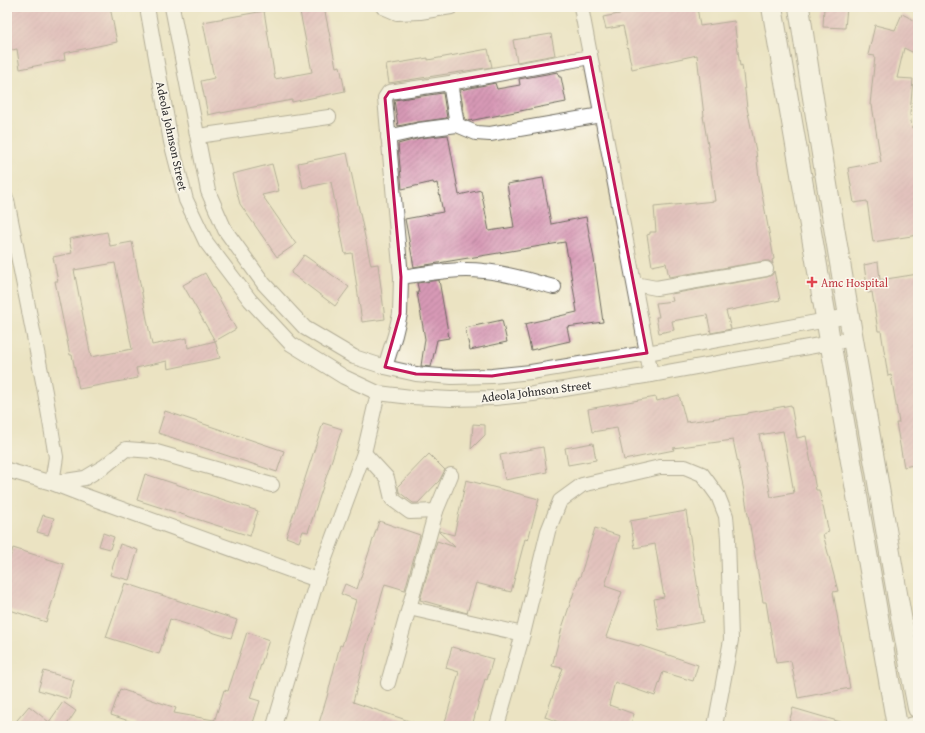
<svg xmlns="http://www.w3.org/2000/svg" width="925" height="733" viewBox="0 0 925 733" font-family="'Gentium Book Plus',serif">
  <defs>
    <pattern id="building-hatch" width="6" height="6" patternUnits="userSpaceOnUse"><rect width="6" height="6" fill="#d799b6"/><path d="M-1 1l2-2M0 6l6-6M5 7l2-2" fill="none" stroke="#af7d94"/></pattern>
  </defs>
  <rect width="100%" height="100%" fill="#fbf7ec"/>
  <filter id="ink" filterUnits="userSpaceOnUse"><feTurbulence type="fractalNoise" baseFrequency=".025" numOctaves="2"/><feDisplacementMap in="SourceGraphic" scale="8" xChannelSelector="R" yChannelSelector="G"/><feConvolveMatrix kernelMatrix="1 2 1 2 8 2 1 2 1" color-interpolation-filters="sRGB"/></filter>
  <filter id="wash" filterUnits="userSpaceOnUse"><feTurbulence type="fractalNoise" baseFrequency=".012" numOctaves="4" result="noise"/><feDisplacementMap in="SourceGraphic" scale="16" xChannelSelector="R" yChannelSelector="G"/><feGaussianBlur stdDeviation="0.9" result="paint"/><feColorMatrix in="noise" values="0 0 0 0 0 0 0 0 0 0 0 0 0 0 0 0 0 1.4 0 .05"/><feComposite in="paint" operator="in"/></filter>
  <g filter="url(#wash)">
    <rect width="100%" height="100%" fill="#ebe3c2"/>
    <g id="blocks">
      <g fill="url(#building-hatch)" fill-rule="evenodd">
        <path d="M 7,7 L 110,7 L 117,42 L 64,53 L 65,60 L 20,69 L 17,49 L 7,51 Z"/>
        <path d="M 299,7 L 324,7 L 336,67 L 340,66 L 345,91 L 292,102 L 292,100 L 221,113 L 221,112 L 208,115 L 201,81 L 214,78 L 203,22 L 264,11 L 275,79 L 312,72 Z"/>
        <path d="M 623,7 L 697,7 L 700,26 L 734,21 L 740,66 L 742,65 L 747,108 L 756,151 L 759,178 L 774,259 L 772,260 L 773,264 L 769,261 L 765,261 L 669,277 L 666,263 L 652,266 L 647,235 L 650,234 L 650,232 L 656,232 L 654,207 L 715,201 L 709,158 L 710,158 L 703,116 L 704,116 L 697,55 L 632,69 L 623,26 L 606,29 L 603,17 L 624,13 Z"/>
        <path d="M 824,7 L 847,7 L 845,28 L 823,27 Z"/>
        <path d="M 902,14 L 918,22 L 918,55 L 904,48 L 897,78 L 913,79 L 910,114 L 912,128 L 918,127 L 918,193 L 914,194 L 918,221 L 918,235 L 873,242 L 867,201 L 854,203 L 848,168 L 881,162 L 872,105 L 870,105 L 875,56 L 868,55 L 875,25 L 895,30 Z"/>
        <path d="M 551,34 L 555,55 L 517,62 L 513,40 Z"/>
        <path d="M 488,49 L 492,67 L 389,83 L 386,65 L 428,58 L 428,60 Z"/>
        <path d="M 558,72 L 559,77 L 561,77 L 566,102 L 469,121 L 465,119 L 460,90 L 495,83 L 497,89 L 520,85 L 519,79 Z"/>
        <path d="M 443,93 L 447,118 L 418,122 L 398,126 L 394,100 Z"/>
        <path d="M 448,135 L 459,195 L 481,190 L 489,231 L 514,227 L 507,184 L 543,178 L 551,224 L 586,217 L 594,259 L 603,322 L 567,327 L 570,341 L 531,350 L 525,324 L 577,312 L 570,268 L 565,242 L 414,267 L 405,219 L 443,212 L 437,183 L 434,184 L 433,182 L 402,189 L 398,144 L 420,138 Z"/>
        <path d="M 347,153 L 371,265 L 378,264 L 385,319 L 362,322 L 352,253 L 345,254 L 331,182 L 303,188 L 298,163 Z"/>
        <path d="M 272,164 L 279,191 L 262,195 L 296,244 L 277,257 L 240,204 L 232,174 Z"/>
        <path d="M 107,232 L 110,246 L 132,242 L 152,345 L 187,338 L 188,348 L 215,341 L 220,358 L 168,369 L 167,361 L 136,368 L 138,378 L 79,389 L 72,355 L 70,355 L 55,281 L 58,281 L 53,257 L 72,253 L 69,239 ZM 115,263 L 132,349 L 91,357 L 74,270 Z"/>
        <path d="M 304,255 L 349,287 L 335,306 L 291,273 Z"/>
        <path d="M 878,262 L 880,280 L 918,274 L 918,464 L 904,467 L 896,423 L 899,423 L 891,375 L 888,376 L 881,331 L 878,331 L 872,292 L 868,293 L 864,265 Z"/>
        <path d="M 774,271 L 780,300 L 726,311 L 731,329 L 711,333 L 707,315 L 672,321 L 674,330 L 659,333 L 656,317 L 659,317 L 656,303 L 673,301 L 671,294 L 767,277 L 772,275 Z"/>
        <path d="M 205,273 L 236,329 L 215,341 L 183,285 Z"/>
        <path d="M 439,280 L 449,338 L 437,340 L 431,367 L 421,366 L 425,339 L 417,292 L 419,292 L 417,283 Z"/>
        <path d="M 502,320 L 507,342 L 470,350 L 465,328 Z"/>
        <path d="M 679,395 L 686,422 L 748,414 L 748,413 L 791,405 L 797,438 L 806,436 L 816,490 L 819,490 L 829,532 L 823,534 L 838,591 L 833,592 L 850,688 L 798,698 L 791,661 L 776,663 L 766,602 L 763,602 L 744,491 L 733,440 L 673,448 L 674,450 L 624,460 L 617,428 L 592,432 L 588,409 L 656,397 L 657,401 ZM 783,431 L 794,493 L 771,497 L 759,435 Z"/>
        <path d="M 165,411 L 284,451 L 277,472 L 158,433 Z"/>
        <path d="M 323,423 L 342,429 L 308,532 L 303,531 L 299,542 L 286,537 Z"/>
        <path d="M 473,424 L 485,425 L 485,435 L 471,449 Z"/>
        <path d="M 593,443 L 596,460 L 568,465 L 565,448 Z"/>
        <path d="M 543,447 L 547,472 L 505,480 L 500,455 Z"/>
        <path d="M 429,454 L 445,470 L 439,481 L 418,503 L 413,503 L 399,492 L 398,486 Z"/>
        <path d="M 145,474 L 258,511 L 250,536 L 137,500 Z"/>
        <path d="M 466,480 L 539,499 L 528,540 L 525,539 L 511,592 L 476,583 L 467,613 L 420,600 L 437,541 L 455,547 L 439,532 L 439,531 L 454,535 Z"/>
        <path d="M 686,511 L 703,622 L 659,630 L 654,599 L 664,597 L 655,544 L 635,548 L 630,521 Z"/>
        <path d="M 43,515 L 54,518 L 48,535 L 37,532 Z"/>
        <path d="M 379,521 L 420,535 L 405,590 L 385,584 L 365,652 L 366,652 L 353,702 L 418,724 L 417,726 L 318,726 L 327,697 L 340,645 L 342,646 L 356,600 L 341,594 L 345,584 L 357,589 Z"/>
        <path d="M 595,528 L 620,536 L 605,586 L 622,592 L 606,637 L 639,646 L 639,645 L 698,665 L 693,681 L 663,672 L 655,696 L 615,682 L 609,705 L 634,714 L 630,726 L 570,726 L 545,717 L 563,668 L 552,666 L 562,628 L 579,577 L 580,577 Z"/>
        <path d="M 103,533 L 114,537 L 110,549 L 99,546 Z"/>
        <path d="M 120,544 L 138,550 L 129,580 L 110,575 Z"/>
        <path d="M 13,548 L 64,564 L 46,622 L 7,609 L 7,567 Z"/>
        <path d="M 125,583 L 237,620 L 231,638 L 170,619 L 159,654 L 106,637 Z"/>
        <path d="M 247,632 L 269,640 L 250,698 L 260,701 L 252,726 L 144,726 L 111,715 L 120,689 L 176,708 L 174,713 L 214,720 L 214,722 L 224,690 L 228,691 Z"/>
        <path d="M 452,647 L 493,659 L 487,680 L 485,679 L 472,726 L 444,726 L 459,672 L 446,668 Z"/>
        <path d="M 44,671 L 74,680 L 69,699 L 38,690 Z"/>
        <path d="M 63,702 L 76,711 L 66,726 L 12,726 L 29,706 L 49,722 Z"/>
        <path d="M 793,708 L 844,723 L 844,726 L 788,726 Z"/>
      </g>
    </g>
  </g>
  <g filter="url(#ink)">
    <use href="#blocks" fill-opacity="0" stroke="#6e6b60" stroke-width="1"/>
    <g fill="none" stroke-linecap="round" stroke-linejoin="round">
      <defs>
        <g id="street">
          <path d="M 147,7 L 171,142 L 186,200 L 206,242 L 250,300 L 291,344 L 344,377 L 378,393 L 411,397 L 451,399 L 495,398 L 533,394 L 651,375 L 853,339"/>
          <path d="M 172,7 L 208,191 L 225,230 L 264,284 L 305,328 L 354,357 L 385,367 L 416,374 L 452,377 L 492,376 L 531,372 L 647,353 L 849,316"/>
          <path d="M 383,7 L 397,13 L 420,12 L 451,7"/>
          <path d="M 581,7 C 604,130 629,252 651,375"/>
          <path d="M 450,83 L 457,125"/>
          <path d="M 198,136 L 329,117"/>
          <path d="M 388,137 L 419,130 L 457,125 L 476,133 L 490,134 L 601,115"/>
          <path d="M 7,200 L 45,392 L 56,457 L 52,483 L 85,478 L 105,466 L 126,449 L 153,451 L 272,485"/>
          <path d="M 401,277 L 385,98 L 389,92 L 450,83 L 590,57"/>
          <path d="M 635,284 L 656,288 L 766,269"/>
          <path d="M 385,367 L 395,335 L 400,314 L 401,277 C 429,273 457,268 484,271 C 508,273 531,281 554,287"/>
          <path d="M 364,453 L 387,478 L 392,499 L 410,512 L 436,511"/>
          <path d="M 7,470 L 52,483 L 83,495 L 317,580"/>
          <path d="M 409,608 L 436,511 L 451,475"/>
          <path d="M 388,683 L 409,608 L 523,634"/>
          <path d="M 274,726 L 317,580 L 364,453 L 378,393"/>
          <path d="M 497,726 L 523,634 L 548,531 L 560,501 L 582,485 L 660,467 L 685,467 L 702,474 L 718,496 L 726,516 L 728,538 L 731,640 L 715,726"/>
          <path d="M 906,726 L 918,723"/>
        </g>
        <g id="secondary">
          <path d="M 772,7 L 897,726"/>
          <path d="M 799,7 C 822,160 848,313 875,465 C 889,546 902,627 918,708"/>
        </g>
      </defs>
      <use href="#street" stroke="#6e6b60" stroke-width="16"/>
      <use href="#secondary" stroke="#6e6b60" stroke-width="22"/>
      <use href="#street" stroke="#fff" stroke-width="14"/>
      <use href="#secondary" stroke="#fff" stroke-width="20"/>
    </g>
  </g>
  <path d="M0 0H925V733H0ZM 590,57 L 647,353 L 492,376 L 416,374 L 385,367 L 400,314 L 401,277 L 385,98 L 389,92 Z" fill="#ebe3c2" fill-opacity=".55" fill-rule="evenodd"/>
  <path fill="none" stroke="#c2185b" stroke-width="3" stroke-linejoin="round" d="M 590,57 L 647,353 L 492,376 L 416,374 L 385,367 L 400,314 L 401,277 L 385,98 L 389,92 Z"/>
  <path fill="#e0444e" stroke="#fbf7ec" stroke-width="1.5" d="M810 276h4v4h4v4h-4v4h-4v-4h-4v-4h4z"/>
  <g text-anchor="middle" dominant-baseline="central" stroke-width="3" stroke-linejoin="round" paint-order="stroke">
    <g font-size="12" fill="#2b2b2b" stroke="#fbf7ec">
      <text transform="translate(172 136) rotate(78)">Adeola Johnson Street</text>
      <text transform="translate(536 391) rotate(-7)">Adeola Johnson Street</text>
    </g>
    <g font-size="12" fill="#be3a42" stroke="#fbf7ec" text-anchor="start">
      <text x="821" y="282">Amc Hospital</text>
    </g>
  </g>
  <rect width="925" height="733" fill="none" stroke="#fbf7ec" stroke-width="24"/>
</svg>
